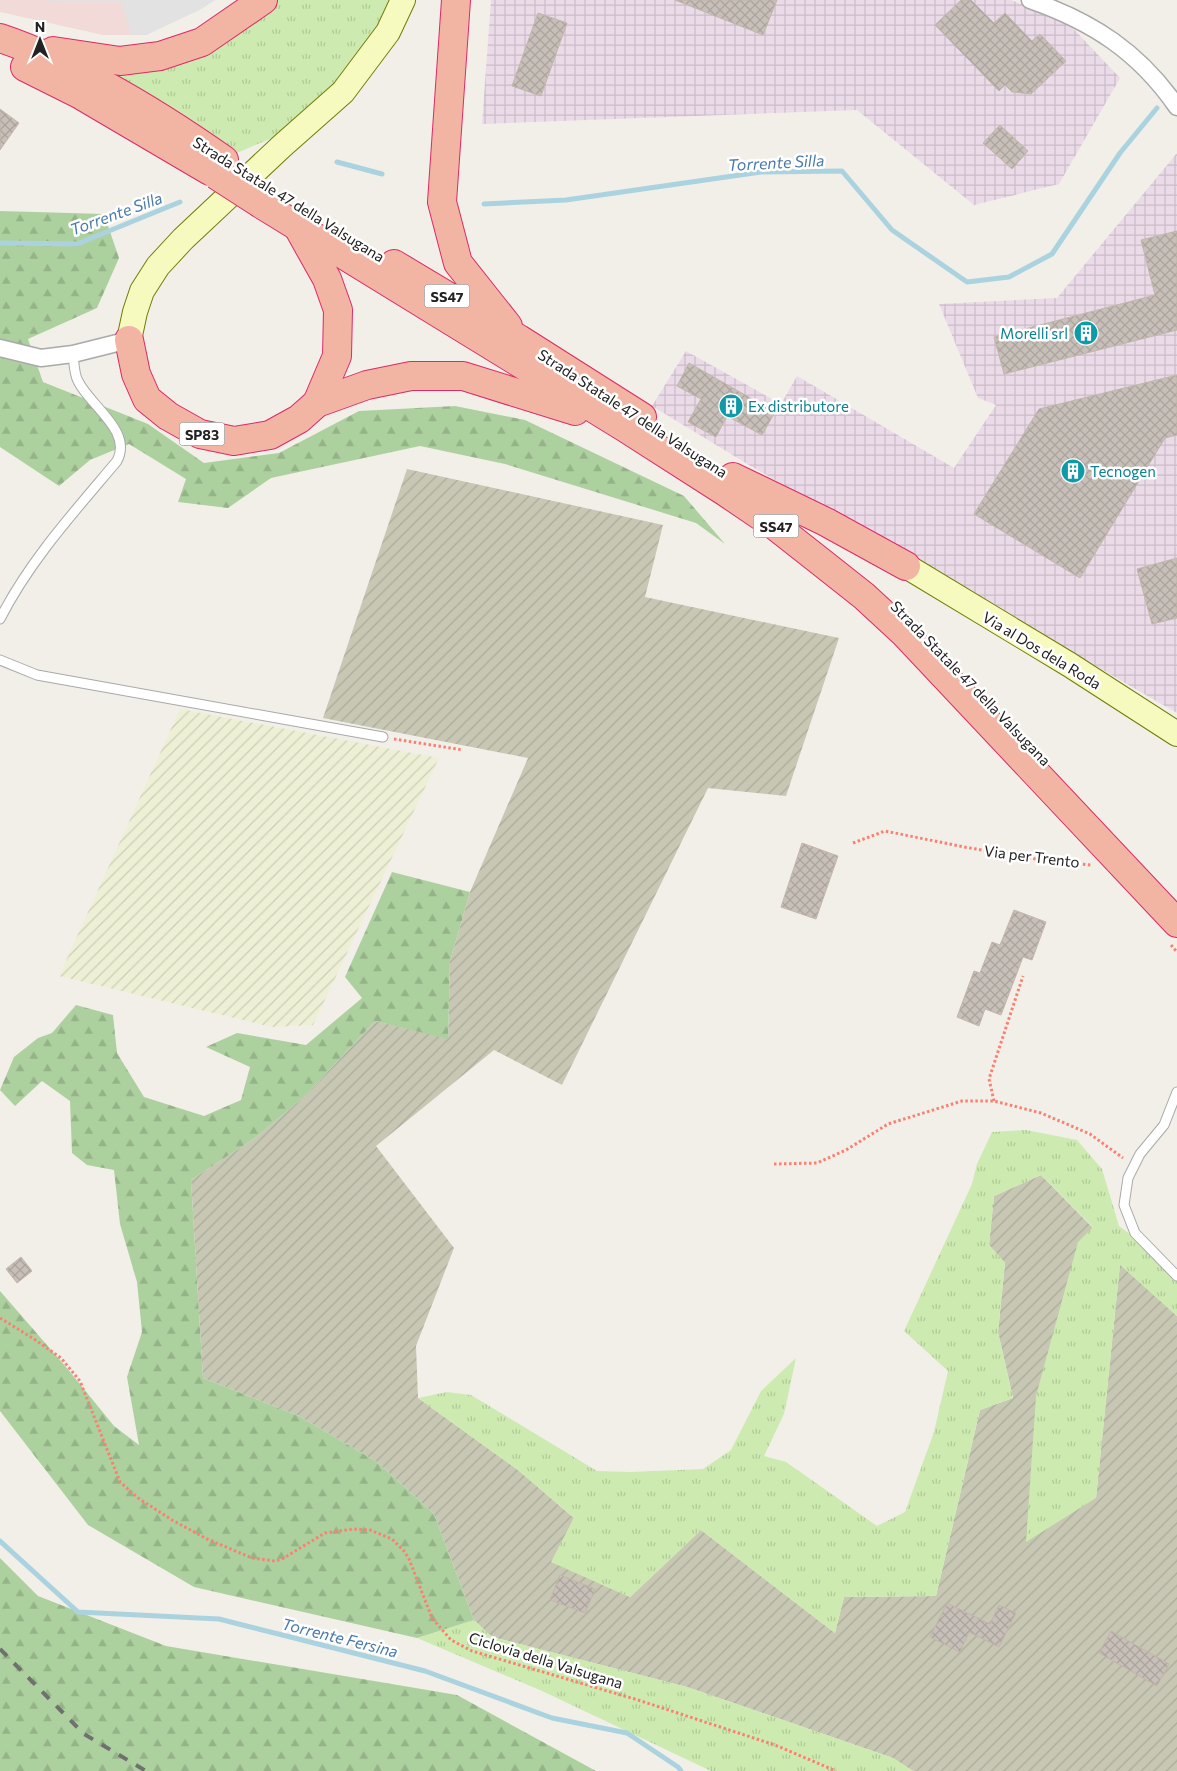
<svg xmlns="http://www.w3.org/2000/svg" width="1177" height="1771" viewBox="0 0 1177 1771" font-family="Commissioner,sans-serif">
  <defs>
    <pattern id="industrial-grid" width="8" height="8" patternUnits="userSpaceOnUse" patternTransform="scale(1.25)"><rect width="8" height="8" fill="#ebdbe8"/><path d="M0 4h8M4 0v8" fill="none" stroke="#c9bcc7"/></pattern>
    <pattern id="construction-furrows" width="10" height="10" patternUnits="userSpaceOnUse" patternTransform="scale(1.25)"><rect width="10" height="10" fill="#c7c7b4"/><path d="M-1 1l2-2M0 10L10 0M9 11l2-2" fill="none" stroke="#abab9a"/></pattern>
    <pattern id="farmland-furrows" width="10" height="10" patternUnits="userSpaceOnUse" patternTransform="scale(1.25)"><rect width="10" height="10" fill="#eef0d5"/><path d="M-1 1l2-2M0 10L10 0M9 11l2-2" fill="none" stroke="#ccceb7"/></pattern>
    <pattern id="grass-tufts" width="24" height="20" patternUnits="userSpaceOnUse" patternTransform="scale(1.25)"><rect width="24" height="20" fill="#cdebb0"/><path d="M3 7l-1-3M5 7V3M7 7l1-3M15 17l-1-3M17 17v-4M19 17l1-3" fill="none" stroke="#b0c997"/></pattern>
    <pattern id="forest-firs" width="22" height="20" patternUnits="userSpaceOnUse" patternTransform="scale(1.25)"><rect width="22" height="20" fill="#add19e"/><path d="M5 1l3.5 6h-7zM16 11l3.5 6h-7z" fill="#95b388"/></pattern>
    <pattern id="building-cross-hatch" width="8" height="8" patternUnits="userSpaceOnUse" patternTransform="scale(1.25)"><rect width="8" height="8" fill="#c7bfb8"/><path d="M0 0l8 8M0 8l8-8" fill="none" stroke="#aba49e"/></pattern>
  </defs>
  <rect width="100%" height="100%" fill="#f2efe9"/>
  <path fill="#f2dad9" d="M 0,0 L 215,0 L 201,9 L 146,35 L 103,35 L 0,12 Z"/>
  <g fill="url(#industrial-grid)">
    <path d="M 491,0 L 1011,0 L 1068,23 L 1120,78 L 1059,184 L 974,205 L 857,110 L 482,124 Z"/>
    <path d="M 1177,153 L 1177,713 L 749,465 L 652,406 L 686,351 L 781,404 L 797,376 L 954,468 L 996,405 L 978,398 L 939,304 L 1057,298 Z"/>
  </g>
  <path fill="url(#construction-furrows)" d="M 407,469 L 663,525 L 645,597 L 839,638 L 786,796 L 708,788 L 562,1085 L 494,1050 L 376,1146 L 454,1248 L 416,1346 L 418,1398 L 518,1470 L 574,1518 L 552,1562 L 630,1597 L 701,1530 L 835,1633 L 844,1597 L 936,1596 L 980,1410 L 1013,1398 L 998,1332 L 1005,1263 L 989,1245 L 994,1196 L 1041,1175 L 1093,1228 L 1096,1498 L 1120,1264 L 1177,1316 L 1177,1771 L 913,1771 L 893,1758 L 687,1687 L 492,1637 L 474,1620 L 434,1514 L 377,1462 L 299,1416 L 203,1378 L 191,1180 L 255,1138 L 305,1096 L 375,1021 L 448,1038 L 450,961 L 470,892 L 528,758 L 323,718 Z"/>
  <path fill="url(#farmland-furrows)" d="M 180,709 L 439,758 L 313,1025 L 272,1027 L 59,976 Z"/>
  <g fill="url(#grass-tufts)">
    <path d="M 275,0 L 392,0 L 377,31 L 338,80 L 281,134 L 237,153 L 99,69 Z"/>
    <path d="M 1026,1130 L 1077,1140 L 1102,1169 L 1119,1226 L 1177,1269 L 1177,1316 L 1120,1265 L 1096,1498 L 1026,1542 L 1036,1396 L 1078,1242 L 1093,1227 L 1041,1175 L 994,1196 L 989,1245 L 1005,1263 L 998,1332 L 1013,1398 L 980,1410 L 936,1596 L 844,1597 L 835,1633 L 701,1530 L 630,1597 L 551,1562 L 574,1518 L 518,1470 L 418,1398 L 447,1392 L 471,1395 L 597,1471 L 630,1472 L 703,1469 L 731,1450 L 761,1391 L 796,1358 L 784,1414 L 764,1456 L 786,1462 L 877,1526 L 905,1512 L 934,1432 L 948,1371 L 904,1331 L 972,1184 L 977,1164 L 992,1132 Z"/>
    <path d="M 474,1620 L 492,1637 L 687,1687 L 893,1758 L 913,1771 L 711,1771 L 542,1691 L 417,1638 Z"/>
  </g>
  <g fill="url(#forest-firs)">
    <path d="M 0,211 L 104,214 L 119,258 L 97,308 L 28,339 L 43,382 L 148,424 L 204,463 L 279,453 L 359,411 L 455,406 L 525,420 L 684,496 L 725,544 L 696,523 L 505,464 L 420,446 L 271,478 L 228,508 L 178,502 L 186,479 L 129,444 L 90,460 L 59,486 L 0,447 Z"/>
    <path d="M 392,872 L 470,892 L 450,961 L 448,1039 L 375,1021 L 305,1096 L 255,1138 L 191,1180 L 203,1378 L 299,1416 L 377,1462 L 434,1514 L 474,1620 L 417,1638 L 194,1587 L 88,1525 L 0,1411 L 0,1291 L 66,1367 L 114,1426 L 139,1445 L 127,1377 L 142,1332 L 137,1282 L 120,1224 L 114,1170 L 87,1165 L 72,1153 L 70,1101 L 42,1081 L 15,1106 L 0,1090 L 14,1057 L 38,1038 L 52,1033 L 76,1005 L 113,1015 L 117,1053 L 144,1097 L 204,1116 L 241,1100 L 250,1067 L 206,1047 L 237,1033 L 306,1045 L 362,998 L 345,977 Z"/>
    <path d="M 0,1558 L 38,1596 L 166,1646 L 457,1695 L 596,1771 L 0,1771 Z"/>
  </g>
  <path fill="#e2e2e2" d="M 41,0 L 215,0 L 201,9 L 146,35 L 131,35 L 121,2 L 60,2 Z"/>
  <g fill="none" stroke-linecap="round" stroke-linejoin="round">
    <g stroke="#aad3df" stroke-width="5">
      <path d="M 337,162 L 382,174"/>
      <path d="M 484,204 L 566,200 L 761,172 L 842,171 L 892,230 L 967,282 L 1009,277 L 1052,254 L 1120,153 L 1157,108"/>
      <path d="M 0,243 L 77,244 L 180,202"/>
      <path d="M 0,1541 L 78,1612 L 219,1619 L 425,1671 L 552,1718 L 627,1733 L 678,1767 L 681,1771"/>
    </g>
  </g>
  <g fill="url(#building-cross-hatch)" stroke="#c4b6ab">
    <path d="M 675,0 L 777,0 L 763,35 Z"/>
    <path d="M 961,0 L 971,0 L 994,23 L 1005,13 L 1032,41 L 1040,34 L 1066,61 L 1031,94 L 1012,92 L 1005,85 L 999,91 L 935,25 Z"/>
    <path d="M 538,13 L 567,23 L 541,96 L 512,86 Z"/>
    <path d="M 0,109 L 19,123 L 0,150 Z"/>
    <path d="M 1000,125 L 1028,151 L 1012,169 L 983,143 Z"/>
    <path d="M 1177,231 L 1177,330 L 1004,374 L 994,337 L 1155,295 L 1141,240 Z"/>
    <path d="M 689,363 L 775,412 L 762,435 L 727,416 L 716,437 L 688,422 L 701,399 L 677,386 Z"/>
    <path d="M 1177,375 L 1177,435 L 1165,438 L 1080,578 L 974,514 L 1039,409 Z"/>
    <path d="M 1177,558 L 1177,618 L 1152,624 L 1137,569 Z"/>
    <path d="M 802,843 L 838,856 L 816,919 L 781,907 Z"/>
    <path d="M 1014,910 L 1046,922 L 1032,960 L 1023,957 L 1001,1015 L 985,1009 L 979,1026 L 957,1017 L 974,971 L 980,973 L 992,942 L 1000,945 Z"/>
    <path d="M 21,1257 L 32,1271 L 17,1283 L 6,1269 Z"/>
    <path d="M 560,1575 L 595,1589 L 585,1613 L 550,1600 Z"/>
    <path d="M 947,1603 L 990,1624 L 999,1605 L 1016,1613 L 999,1647 L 969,1632 L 960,1652 L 930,1637 Z"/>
    <path d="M 1111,1631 L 1169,1664 L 1157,1686 L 1099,1653 Z"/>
  </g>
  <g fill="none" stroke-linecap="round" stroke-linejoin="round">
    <defs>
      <g id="service">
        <path d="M 0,619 C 30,560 75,511 117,461 C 133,431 90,406 78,381 C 74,374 74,362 73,354"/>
        <path d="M 0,660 L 37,675 L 383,737"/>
        <path d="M 1177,1092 L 1164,1125 L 1140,1154 L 1128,1178 L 1124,1205 L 1135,1233 L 1177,1276"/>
      </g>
      <g id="minor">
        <path d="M 1030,0 C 1093,22 1139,52 1177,107"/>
        <path d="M 0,348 L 41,358 L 73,354 L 129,340"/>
      </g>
      <g id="secondary">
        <path d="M 129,340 L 135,312 L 142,291 L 158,266 L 183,239 L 282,146 L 343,92 L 388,32 L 403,0"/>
        <path d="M 906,566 L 1070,665 L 1177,734"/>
      </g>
      <g id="trunk">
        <path d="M 456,0 L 442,202 L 458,263 L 508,326"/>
        <path d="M 0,38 C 77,64 157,113 224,160"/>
        <path d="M 53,51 L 120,61 L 160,56 L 202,42 L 263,0"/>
        <path d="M 25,67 L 79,94 L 210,171"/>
        <path d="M 261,204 L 624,427 L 724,491 L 774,525 L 821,562 L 864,596 L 904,633 L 1177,923"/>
        <path d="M 299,229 L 327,279 L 338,310 L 337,356 L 317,403"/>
        <path d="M 394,264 L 519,339 L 642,417"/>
        <path d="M 129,340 L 136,374 L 147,399 L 168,416 L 200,434 L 234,441 L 270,435 L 299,419 L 317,403 L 367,385 L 411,376 L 463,376 L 575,411"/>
        <path d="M 733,477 L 826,522 L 906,566"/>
      </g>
    </defs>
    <use href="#service" stroke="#a9a9a9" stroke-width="11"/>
    <use href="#minor" stroke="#a9a9a9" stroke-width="19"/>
    <use href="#secondary" stroke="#707d05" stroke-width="26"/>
    <use href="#trunk" stroke="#dc2a67" stroke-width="30"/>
    <g stroke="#fa8072" stroke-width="3" stroke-dasharray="2.5 2.5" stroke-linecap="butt">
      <path d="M 394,739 L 463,750"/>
      <path d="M 853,843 L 885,831 L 964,847 L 1048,861 L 1091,865"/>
      <path d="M 1171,945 L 1177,952"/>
      <path d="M 994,1101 L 989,1079 L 1023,976"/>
      <path d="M 774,1164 L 817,1163 L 846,1150 L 888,1124 L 962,1101 L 994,1101 L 1041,1113 L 1090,1134 L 1123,1158"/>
      <path d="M 0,1318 L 34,1339 L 61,1358 L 80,1381 L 120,1482 L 138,1498 L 172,1520 L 207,1539 L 252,1558 L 275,1561 L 282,1559 L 325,1533 L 353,1529 L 370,1530 L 392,1539 L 404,1551 L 409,1559 L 432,1618 L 451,1640 L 472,1651 L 638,1700 L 775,1745 L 836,1771"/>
    </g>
    <use href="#service" stroke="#fff" stroke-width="9"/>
    <use href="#minor" stroke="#fff" stroke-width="16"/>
    <use href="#secondary" stroke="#f7fabf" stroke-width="24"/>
    <use href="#trunk" stroke="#f2b4a3" stroke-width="28"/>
    <path stroke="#707070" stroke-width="4" stroke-dasharray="10 10" stroke-linecap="butt" d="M 0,1649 L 84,1734 L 146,1771"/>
    <defs>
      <path id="trunk-bridge" d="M 216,175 L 261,204"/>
    </defs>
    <use href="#trunk-bridge" stroke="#dc2a67" stroke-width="30" stroke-linecap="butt"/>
    <use href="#trunk-bridge" stroke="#f2b4a3" stroke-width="28"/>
  </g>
  <defs>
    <symbol id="building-disc" viewBox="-11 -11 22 22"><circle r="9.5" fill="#0f9aa8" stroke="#fff"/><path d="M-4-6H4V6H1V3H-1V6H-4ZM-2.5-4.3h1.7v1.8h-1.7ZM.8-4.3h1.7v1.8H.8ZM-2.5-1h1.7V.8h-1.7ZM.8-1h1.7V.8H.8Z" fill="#fff"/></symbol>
  </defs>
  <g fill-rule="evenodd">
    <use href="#building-disc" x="1072" y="319" width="28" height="28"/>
    <use href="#building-disc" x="717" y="392" width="28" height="28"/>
    <use href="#building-disc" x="1059" y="457" width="28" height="28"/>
  </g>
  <g text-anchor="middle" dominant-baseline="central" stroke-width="5" stroke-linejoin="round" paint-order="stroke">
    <g fill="#fff" stroke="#646464" stroke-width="1">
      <rect x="424.5" y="284.5" width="45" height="23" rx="4"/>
      <rect x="179.5" y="422.5" width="45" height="23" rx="4"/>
      <rect x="753.5" y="514.5" width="45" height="23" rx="4"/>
    </g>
    <g font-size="14" font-weight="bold" fill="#222">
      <text x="447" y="296">SS47</text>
      <text x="202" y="434">SP83</text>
      <text x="776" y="526">SS47</text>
    </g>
    <g font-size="15" fill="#222" stroke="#fff">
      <text transform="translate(289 199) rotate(32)">Strada Statale 47 della Valsugana</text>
      <text transform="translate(633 413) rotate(33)">Strada Statale 47 della Valsugana</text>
      <text transform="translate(1042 650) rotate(31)">Via al Dos dela Roda</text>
      <text transform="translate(971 683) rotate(46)">Strada Statale 47 della Valsugana</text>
      <text transform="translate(1032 856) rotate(7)">Via per Trento</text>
      <text transform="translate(546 1660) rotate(17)">Ciclovia della Valsugana</text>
    </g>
    <g font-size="15" fill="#0d838f" stroke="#fff" text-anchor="start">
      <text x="1068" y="333" text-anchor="end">Morelli srl</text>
      <text x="748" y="406">Ex distributore</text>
      <text x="1090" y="471">Tecnogen</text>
    </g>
    <g font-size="16" font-style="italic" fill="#4a7aab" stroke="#fff">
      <text transform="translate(776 162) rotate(-3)">Torrente Silla</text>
      <text transform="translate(116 213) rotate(-20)">Torrente Silla</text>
      <text transform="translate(340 1637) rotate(14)">Torrente Fersina</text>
    </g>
  </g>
  <g transform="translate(40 40)" stroke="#ffffff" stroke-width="4" paint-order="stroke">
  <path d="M0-4L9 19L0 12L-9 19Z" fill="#222222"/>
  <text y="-8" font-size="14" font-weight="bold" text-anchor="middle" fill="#222222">N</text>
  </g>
</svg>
